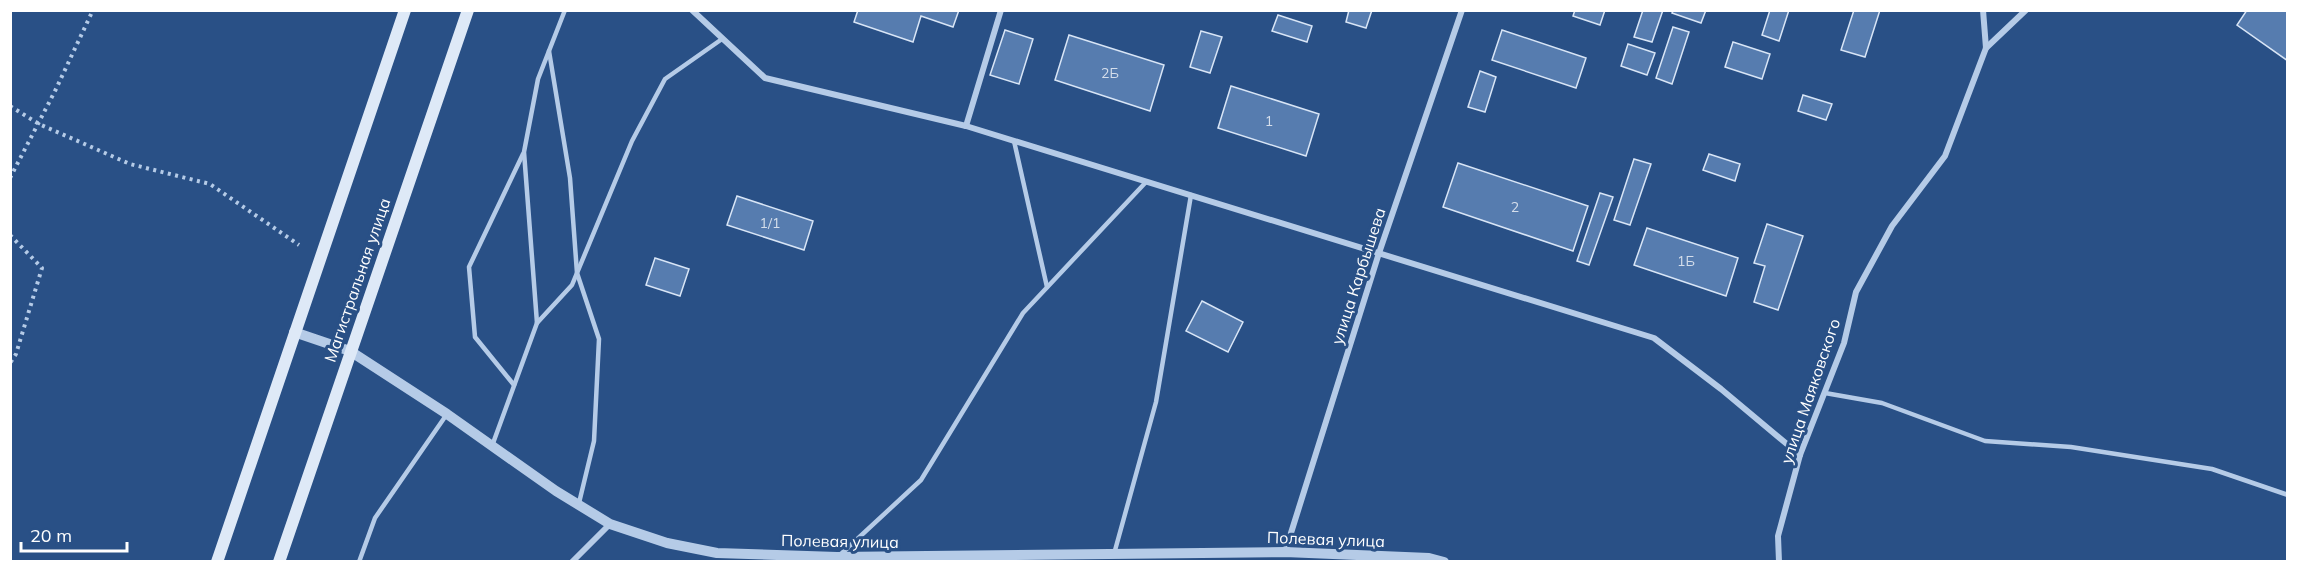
<svg xmlns="http://www.w3.org/2000/svg" width="2298" height="572" viewBox="0 0 2298 572" font-family="Mulish,sans-serif">
  <rect width="100%" height="100%" fill="#295086"/>
  <g fill="#567caf" stroke="#d8e5f6" stroke-width="1.5">
    <path d="M 858,10 L 959,10 L 953,27 L 921,16 L 913,42 L 854,22 Z"/>
    <path d="M 1349,10 L 1372,10 L 1366,28 L 1346,22 Z"/>
    <path d="M 1575,10 L 1605,10 L 1600,25 L 1573,16 Z"/>
    <path d="M 1643,10 L 1663,10 L 1652,42 L 1634,37 Z"/>
    <path d="M 1673,10 L 1706,10 L 1701,23 L 1672,13 Z"/>
    <path d="M 1770,10 L 1789,10 L 1779,41 L 1762,35 Z"/>
    <path d="M 1854,10 L 1880,10 L 1865,57 L 1841,50 Z"/>
    <path d="M 2247,10 L 2288,10 L 2288,61 L 2237,25 Z"/>
    <path d="M 1278,15 L 1312,26 L 1307,42 L 1272,31 Z"/>
    <path d="M 1673,27 L 1689,32 L 1672,84 L 1656,78 Z"/>
    <path d="M 1005,30 L 1033,39 L 1019,84 L 990,75 Z"/>
    <path d="M 1502,30 L 1586,58 L 1576,88 L 1492,60 Z"/>
    <path d="M 1201,31 L 1222,37 L 1210,73 L 1190,67 Z"/>
    <path d="M 1069,35 L 1164,65 L 1150,111 L 1055,80 Z"/>
    <path d="M 1733,42 L 1770,54 L 1762,79 L 1725,67 Z"/>
    <path d="M 1628,44 L 1655,53 L 1647,75 L 1621,66 Z"/>
    <path d="M 1480,71 L 1496,77 L 1485,112 L 1468,107 Z"/>
    <path d="M 1231,86 L 1319,114 L 1306,156 L 1218,128 Z"/>
    <path d="M 1803,95 L 1832,104 L 1826,120 L 1798,111 Z"/>
    <path d="M 1709,154 L 1740,164 L 1735,181 L 1703,170 Z"/>
    <path d="M 1634,159 L 1651,164 L 1630,225 L 1614,220 Z"/>
    <path d="M 1458,163 L 1588,206 L 1573,251 L 1443,207 Z"/>
    <path d="M 1600,193 L 1613,197 L 1589,265 L 1577,261 Z"/>
    <path d="M 737,196 L 813,221 L 804,250 L 727,225 Z"/>
    <path d="M 1767,224 L 1803,236 L 1778,310 L 1754,302 L 1765,266 L 1754,263 Z"/>
    <path d="M 1647,228 L 1738,258 L 1726,296 L 1634,265 Z"/>
    <path d="M 655,258 L 689,269 L 680,296 L 646,285 Z"/>
    <path d="M 1202,301 L 1243,322 L 1228,352 L 1186,331 Z"/>
  </g>
  <g fill="none" stroke-linecap="round" stroke-linejoin="round">
    <g stroke="#b5cbe7" stroke-width="4" stroke-dasharray="3 4.5" stroke-linecap="butt">
      <path d="M 10,106 L 39,124 L 130,164 L 210,184 L 299,245"/>
      <path d="M 10,178 L 56,89 L 93,10"/>
      <path d="M 10,235 L 42,268 L 16,354 L 10,363"/>
    </g>
    <g stroke="#b5cbe7" stroke-width="4.5">
      <path d="M 549,51 L 570,178 L 577,273 L 599,339 L 594,441 L 579,503"/>
      <path d="M 1014,141 L 1047,287"/>
      <path d="M 537,323 L 572,285 L 632,141 L 665,79 L 722,39"/>
      <path d="M 514,385 L 475,337 L 469,267 L 523,154"/>
      <path d="M 1825,393 L 1882,403 L 1985,441 L 2071,447 L 2212,469 L 2288,495"/>
      <path d="M 492,446 L 537,323 L 524,152 L 538,79 L 565,10"/>
      <path d="M 1114,554 L 1156,402 L 1191,195"/>
      <path d="M 840,555 L 921,480 L 1023,313 L 1146,182"/>
      <path d="M 359,562 L 375,518 L 447,414"/>
    </g>
    <g stroke="#b5cbe7" stroke-width="6">
      <path d="M 692,10 L 765,78 L 966,126 L 1654,338 L 1721,389 L 1800,455"/>
      <path d="M 1986,48 L 2026,10"/>
      <path d="M 966,126 L 1001,10"/>
      <path d="M 1285,552 L 1379,253 L 1462,10"/>
      <path d="M 572,562 L 610,524"/>
      <path d="M 1779,562 L 1778,536 L 1800,455 L 1844,343 L 1856,292 L 1892,226 L 1945,156 L 1986,48 L 1983,10"/>
    </g>
    <path stroke="#b5cbe7" stroke-width="10" d="M 294,332 L 350,351 L 447,414 L 556,491 L 610,524 L 667,543 L 717,553 L 837,557 L 1285,552 L 1429,558 L 1444,562"/>
    <g stroke="#dee9f7" stroke-width="12">
      <path d="M 217,562 L 405,10"/>
      <path d="M 279,562 L 468,10"/>
    </g>
  </g>
  <g text-anchor="middle" dominant-baseline="central" stroke-width="6" stroke-linejoin="round" paint-order="stroke">
    <g font-size="14" fill="#d5deeb">
      <text x="1110" y="73">2Б</text>
      <text x="1269" y="121">1</text>
      <text x="1515" y="207">2</text>
      <text x="770" y="223">1/1</text>
      <text x="1686" y="261">1Б</text>
    </g>
    <g font-size="16" fill="#fff" stroke="#295086">
      <text transform="translate(1358 276) rotate(-72)">улица Карбышева</text>
      <text transform="translate(357 280) rotate(-71)">Магистральная улица</text>
      <text transform="translate(1810 391) rotate(-71)">улица Маяковского</text>
      <text transform="translate(1326 539) rotate(2)">Полевая улица</text>
      <text transform="translate(840 541) rotate(1)">Полевая улица</text>
    </g>
  </g>
  <rect width="2298" height="572" fill="none" stroke="#ffffff" stroke-width="24"/>
  <path d="M21 542v9h106v-9" fill="none" stroke="#ffffff" stroke-width="3"/>
  <text x="30" y="542" font-size="18" fill="#ffffff" stroke="#295086" stroke-width="4.5" paint-order="stroke">20 m</text>
</svg>
